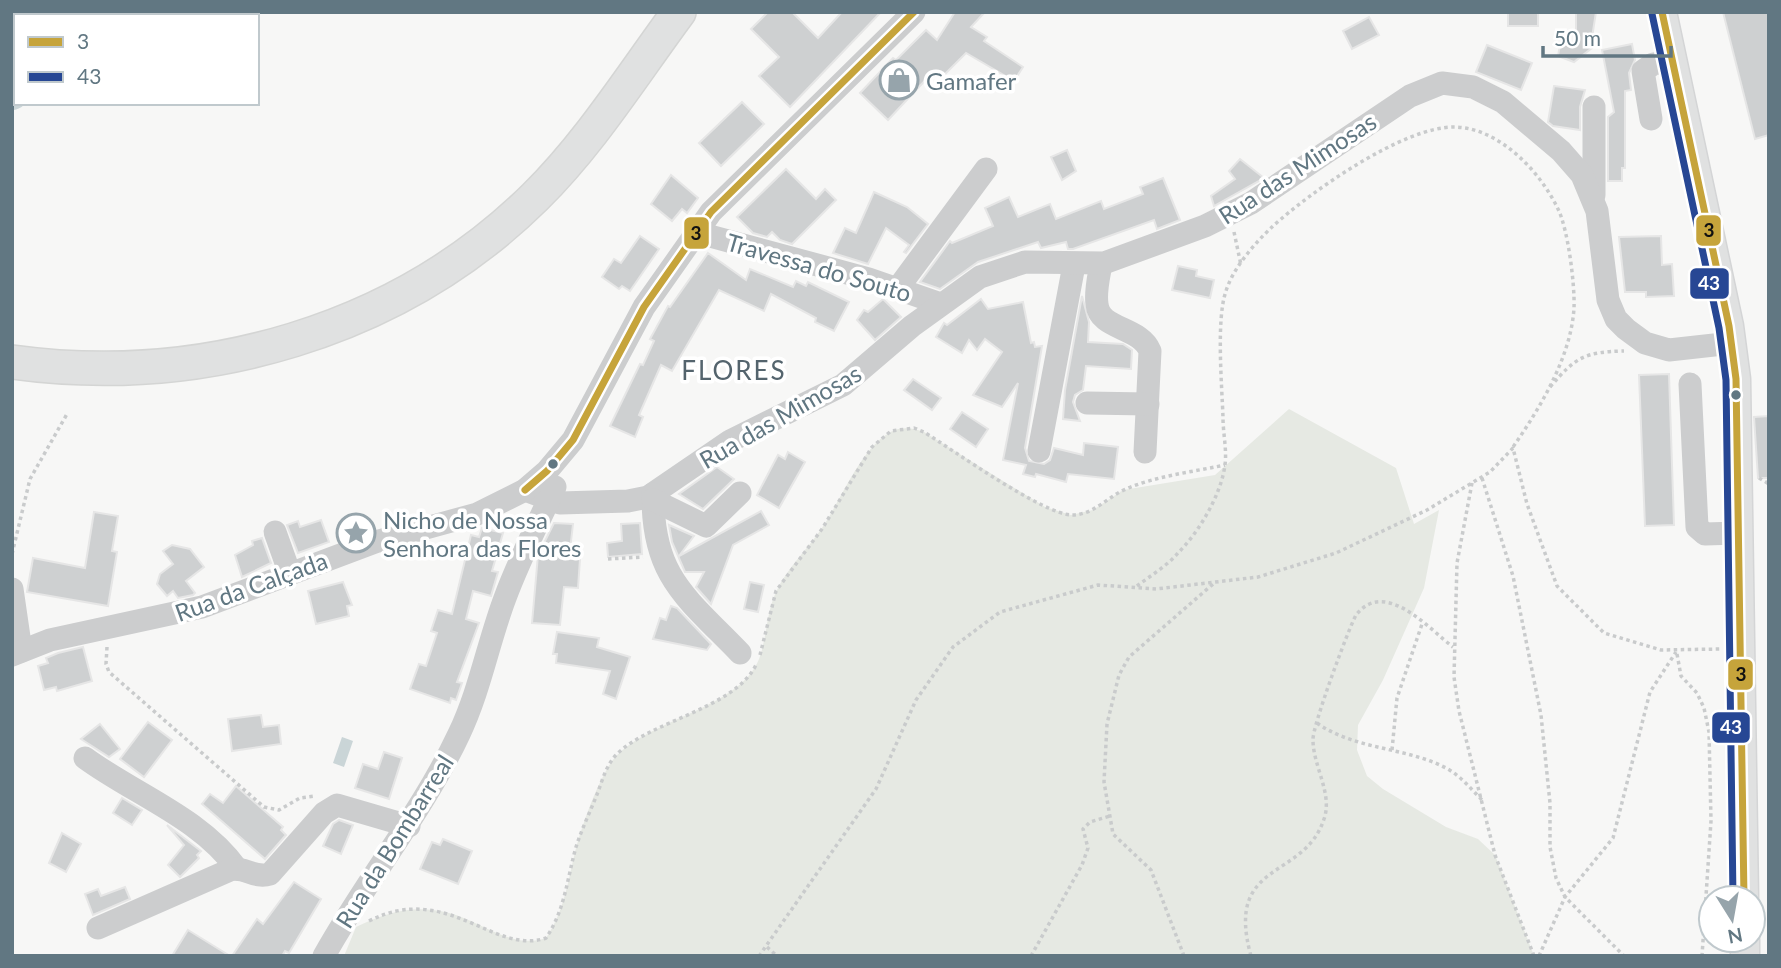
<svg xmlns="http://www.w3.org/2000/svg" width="1781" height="968" viewBox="0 0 1781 968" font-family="Lato,sans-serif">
  <rect width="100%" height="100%" fill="#f7f7f6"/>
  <path fill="#e6e9e3" d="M 1289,409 L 1396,468 L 1414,524 L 1439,510 L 1424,588 L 1383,680 L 1358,725 L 1357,750 L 1367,776 L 1383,789 L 1446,827 L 1478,839 L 1495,855 L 1534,956 L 344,956 L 356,927 C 387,912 414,904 449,913 C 481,921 512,950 546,938 C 565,910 568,880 576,848 C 583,823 594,792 607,769 C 633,720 738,713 759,659 C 767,638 766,614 776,592 C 787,568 807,550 822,528 C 841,500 860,450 889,433 C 900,426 913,428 924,432 L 1045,507 L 1071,515 L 1093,510 L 1123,490 L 1215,475 Z"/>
  <path fill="#cad5d7" d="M 342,737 L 353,741 L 344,767 L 333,763 Z"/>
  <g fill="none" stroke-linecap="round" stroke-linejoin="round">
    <g stroke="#cad5d7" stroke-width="32">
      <path d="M 74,16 L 79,12"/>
      <path d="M 12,94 L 16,87"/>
    </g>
  </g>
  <g fill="#ced0d1" stroke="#e6e6e6" stroke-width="2">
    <path d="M 768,12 L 792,12 L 818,38 L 842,12 L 881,12 L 790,107 L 759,76 L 779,57 L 751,29 Z"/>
    <path d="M 955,12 L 985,12 L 971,27 L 987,37 L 984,41 L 1023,67 L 1014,81 L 966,53 L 940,79 L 933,72 L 888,120 L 860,93 L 893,58 L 896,60 L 926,30 L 937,40 Z"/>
    <rect x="1508" y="12" width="30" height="14"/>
    <path d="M 1576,12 L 1596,12 L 1591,44 L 1597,44 L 1574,62 L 1558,56 L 1560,45 L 1576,45 Z"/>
    <path d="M 1723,12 L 1769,12 L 1769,135 L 1755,139 Z"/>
    <path d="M 1369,17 L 1379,35 L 1352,49 L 1343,31 Z"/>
    <path d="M 1632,44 L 1635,60 L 1629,73 L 1631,90 L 1625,91 L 1625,168 L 1622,168 L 1622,181 L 1608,181 L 1608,117 L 1614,112 L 1602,50 Z"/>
    <path d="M 1487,45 L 1532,63 L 1521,90 L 1476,72 Z"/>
    <path d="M 1554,86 L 1585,90 L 1580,107 L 1580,130 L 1553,126 L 1548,122 Z"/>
    <path d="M 742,102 L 764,124 L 721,166 L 699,143 Z"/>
    <path d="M 1067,150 L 1076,171 L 1062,180 L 1051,157 Z"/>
    <path d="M 1240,159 L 1264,178 L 1214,206 L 1211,196 L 1235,179 L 1229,171 Z"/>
    <path d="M 786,169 L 816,199 L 825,189 L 836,200 L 792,244 L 780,240 L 772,232 L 767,237 L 753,233 L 737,217 Z"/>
    <path d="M 671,175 L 698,198 L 687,213 L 682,209 L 672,221 L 651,204 Z"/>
    <path d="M 1163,178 L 1180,220 L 1157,229 L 1154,220 L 1073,249 L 1068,249 L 1066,242 L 1041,248 L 1038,242 L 978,262 L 940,289 L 920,282 L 950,241 L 952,243 L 993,226 L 985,208 L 1009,197 L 1018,217 L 1050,204 L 1056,219 L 1101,201 L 1104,209 L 1143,194 L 1140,187 Z"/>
    <path d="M 874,192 L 907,207 L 928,224 L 906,253 L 904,252 L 909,245 L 886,228 L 868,264 L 833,253 L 845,228 L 856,233 Z"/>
    <path d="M 640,236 L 659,249 L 630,291 L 622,286 L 619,289 L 602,277 L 614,259 L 621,263 Z"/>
    <path d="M 1661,236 L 1662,265 L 1672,264 L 1674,296 L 1646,297 L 1646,292 L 1625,292 L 1619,237 Z"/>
    <path d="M 708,253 L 746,280 L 750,269 L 793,287 L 796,281 L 806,286 L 808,282 L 849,302 L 834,331 L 815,322 L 816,318 L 771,294 L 764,311 L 719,290 L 672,371 L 661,365 L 639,415 L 643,417 L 635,437 L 610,426 L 640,364 L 643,365 L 654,341 L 650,339 L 668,306 L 670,307 Z"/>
    <path d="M 1178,266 L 1197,270 L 1196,276 L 1214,280 L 1210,298 L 1172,290 Z"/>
    <path d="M 1082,296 L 1089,322 L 1088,342 L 1123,344 L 1132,350 L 1131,369 L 1086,366 L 1083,390 L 1075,395 L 1073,402 L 1080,421 L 1063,419 L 1065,390 Z"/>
    <path d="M 883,299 L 901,317 L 875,340 L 857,320 L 864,310 L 868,312 Z"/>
    <path d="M 981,299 L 988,309 L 1023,302 L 1031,343 L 1034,342 L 1035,347 L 1042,346 L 1025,448 L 1029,461 L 1044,464 L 1050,460 L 1054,448 L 1083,455 L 1084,443 L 1118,447 L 1114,479 L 1068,474 L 1066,482 L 1036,474 L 1035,477 L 1023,474 L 1026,465 L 1003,460 L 1018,383 L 1002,407 L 973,395 L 1002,352 L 985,339 L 977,350 L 969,340 L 962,353 L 936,337 L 944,323 L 947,325 Z"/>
    <path d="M 1669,374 L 1674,525 L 1645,526 L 1639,375 Z"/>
    <path d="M 913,379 L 941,398 L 932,410 L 904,390 Z"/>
    <path d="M 962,412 L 988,429 L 976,447 L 950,429 Z"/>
    <path d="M 1769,416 L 1769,478 L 1758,478 L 1754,417 Z"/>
    <path d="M 788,452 L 805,462 L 779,508 L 757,495 L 778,455 L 785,459 Z"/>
    <path d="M 717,467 L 734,479 L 703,509 L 679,494 Z"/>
    <path d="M 761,511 L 769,525 L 733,545 L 711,604 L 696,587 L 704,572 L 685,572 L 672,542 L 669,525 L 694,536 L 679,556 Z"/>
    <path d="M 94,512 L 118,516 L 112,551 L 117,552 L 108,606 L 27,592 L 33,558 L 85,568 Z"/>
    <path d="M 321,520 L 329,542 L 298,553 L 287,525 L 298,521 L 300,527 Z"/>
    <path d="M 554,523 L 573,524 L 569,559 L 580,559 L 578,588 L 564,587 L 560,625 L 532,623 L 538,555 Z"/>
    <path d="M 640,523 L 642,554 L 608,557 L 607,543 L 622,541 L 621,524 Z"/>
    <path d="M 482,528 L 503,533 L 492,571 L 498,572 L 491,596 L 473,591 L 466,619 L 479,623 L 457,682 L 462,683 L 456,700 L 451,698 L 450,703 L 410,689 L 419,664 L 426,666 L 437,633 L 431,631 L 438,610 L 452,614 L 471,535 L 479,537 Z"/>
    <path d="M 262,538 L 271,563 L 242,577 L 235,555 L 253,545 L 252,541 Z"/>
    <path d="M 172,545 L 190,549 L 204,567 L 186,581 L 195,593 L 193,595 L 178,598 L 173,591 L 167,596 L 157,584 L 160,574 L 173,564 L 163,551 Z"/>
    <path d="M 343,582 L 352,605 L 347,606 L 349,616 L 316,624 L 308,591 Z"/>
    <path d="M 750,582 L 764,585 L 758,612 L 744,609 Z"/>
    <path d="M 671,606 L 677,608 L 711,644 L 707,650 L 653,639 L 660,618 L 666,620 Z"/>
    <path d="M 557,632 L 599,638 L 597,647 L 630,657 L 616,699 L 603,694 L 610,671 L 556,663 L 557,654 L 553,654 Z"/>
    <path d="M 83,647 L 92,681 L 57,691 L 56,687 L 44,690 L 38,666 L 48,663 L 46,658 L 58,653 Z"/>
    <path d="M 261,715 L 263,727 L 279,725 L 281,744 L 232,751 L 228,719 Z"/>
    <path d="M 148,722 L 172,740 L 144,777 L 120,759 Z"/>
    <path d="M 100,724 L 120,749 L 109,757 L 81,739 Z"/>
    <path d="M 384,752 L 402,758 L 389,799 L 355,788 L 363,764 L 378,769 Z"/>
    <path d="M 236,786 L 283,827 L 281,830 L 286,835 L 265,859 L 202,804 L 210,794 L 223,803 Z"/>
    <path d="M 122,798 L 142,810 L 132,825 L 113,813 Z"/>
    <path d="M 339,820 L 353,825 L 341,854 L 323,846 L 333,824 Z"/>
    <path d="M 167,825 L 201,851 L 197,855 L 199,858 L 180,877 L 168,865 L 184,845 Z"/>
    <path d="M 62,833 L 81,844 L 66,872 L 49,863 Z"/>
    <path d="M 443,839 L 472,851 L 458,884 L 420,869 L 432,842 L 440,845 Z"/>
    <path d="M 294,882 L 321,899 L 289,953 L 285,951 L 282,956 L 232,956 L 257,919 L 263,924 Z"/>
    <path d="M 125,887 L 130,899 L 93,915 L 85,894 L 98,889 L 101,896 Z"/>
    <path d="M 188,930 L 230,956 L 172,956 Z"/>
  </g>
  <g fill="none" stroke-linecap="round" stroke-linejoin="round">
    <defs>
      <g id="major">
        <path d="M 1662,12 L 1729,326 L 1736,379 L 1744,898"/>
        <path d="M 1745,940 L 1745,956"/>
      </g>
      <path id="highway" d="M 12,362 C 202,388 398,332 535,197 C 590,143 633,74 679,12"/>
    </defs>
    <use href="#major" stroke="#d4d5d6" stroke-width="31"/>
    <use href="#highway" stroke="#d4d5d4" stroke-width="36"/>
    <g stroke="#c9cbcc" stroke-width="3.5" stroke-dasharray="3.5 3.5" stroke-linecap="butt">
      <path d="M 1234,232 L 1241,265"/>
      <path d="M 1550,387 C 1576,357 1584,352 1624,351"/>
      <path d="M 1482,478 L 1513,576 L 1541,715 L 1550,803 L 1550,847 L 1556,878 L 1565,897 L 1624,956"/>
      <path d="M 1759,478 L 1769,484"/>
      <path d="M 1472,483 L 1457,563 L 1454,677 L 1459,711 L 1495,855 L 1534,956"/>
      <path d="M 12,554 L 30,479 L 67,414"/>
      <path d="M 608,559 L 643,557"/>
      <path d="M 1137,586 C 1150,576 1167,566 1178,553 C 1199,532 1221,495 1225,465 C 1227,450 1223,433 1223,418 C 1222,386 1216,319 1226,291 C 1233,268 1255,243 1272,227 C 1310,192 1404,126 1455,127 C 1499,128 1540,171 1558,209 C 1568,229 1575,285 1574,308 C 1571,357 1540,408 1513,447"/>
      <path d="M 107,647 L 106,664 L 109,672 L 264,807 L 279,810 L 300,798 L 315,796"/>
      <path d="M 1677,654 L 1681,676 L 1697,693 L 1704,708 L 1709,732 L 1711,821 L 1702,956"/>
      <path d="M 760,655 L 776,591 L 822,529 L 872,447 L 891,431 L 914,428 L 924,432 C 953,450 1045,516 1073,515 C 1095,514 1107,497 1126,489 C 1156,476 1192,472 1225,465"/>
      <path d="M 1317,723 C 1355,750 1406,747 1446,768 C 1461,776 1471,789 1483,801"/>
      <path d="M 1392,750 L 1397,698 L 1422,624"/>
      <path d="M 369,921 C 447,881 494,956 546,938 C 565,910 567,879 576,847 C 582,828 591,810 598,792 C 603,778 607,764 617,754 C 650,721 734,709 756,665"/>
      <path d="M 767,947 L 777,956"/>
      <path d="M 759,956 L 876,789 L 916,700 L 953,647 L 1000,612 L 1098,585 L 1156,589 L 1258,577 L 1336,553 L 1427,510 L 1490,472 L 1513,448 L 1527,504 L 1557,586 L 1604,633 L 1661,650 L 1720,649"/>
      <path d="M 1031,956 L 1082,865 L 1088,848 L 1083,829 L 1090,822 L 1110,816"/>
      <path d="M 1184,956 L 1151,870 L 1113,834 L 1104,782 L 1107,724 L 1119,675 L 1129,657 L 1213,584"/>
      <path d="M 1251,956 C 1224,859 1304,881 1324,819 C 1333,794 1313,766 1313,740 C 1312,727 1348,630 1356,615 C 1385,578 1428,628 1453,647"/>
      <path d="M 1539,956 L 1565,897 L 1613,838 L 1650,692 L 1676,652"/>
    </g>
    <g stroke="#cccdce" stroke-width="23">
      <path d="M 1594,107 L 1594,195"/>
      <path d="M 1651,119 L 1643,71 L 1653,64 L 1673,61"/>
      <path d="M 695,232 L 869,279 L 941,304"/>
      <path d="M 1101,264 C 1099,276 1095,291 1097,304 C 1099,330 1140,326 1150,351 L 1145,452"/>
      <path d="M 898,288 L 986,169"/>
      <path d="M 1690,384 L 1697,527 L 1705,534 L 1738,533"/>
      <path d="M 1087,403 L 1148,404"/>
      <path d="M 1039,451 L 1074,265"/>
      <path d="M 525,490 L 560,503 L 628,501 L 648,497 L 730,441 L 843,385 L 912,326 L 980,277 L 1025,262 L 1104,263 L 1205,226 L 1251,203 L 1410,96 L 1442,83 L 1473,87 L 1503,102 L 1561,151 L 1582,175 L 1597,211 L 1608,300 L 1616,319 L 1626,329 L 1645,343 L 1669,350 L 1732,343"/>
      <path d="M 653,494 C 652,577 687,598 740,653"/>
      <path d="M 653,500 L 706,526 L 740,493"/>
      <path d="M 275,532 L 290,574"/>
      <path d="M 12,589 L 21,651"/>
      <path d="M 12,655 L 50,640 L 202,607 L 375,542 L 477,514 L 525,490 L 547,471 L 573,440 L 644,307 L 711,212 L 914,12"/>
      <path d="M 85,758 C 134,794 201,818 237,869"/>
      <path d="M 98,928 L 230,870 C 245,866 254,879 270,874 L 324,813 L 337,805 L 409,826"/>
      <path d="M 324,956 C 366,880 422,813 459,734 C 480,690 488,643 505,598 C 519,560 538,523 555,487"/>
    </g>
    <use href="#major" stroke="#e0e1e1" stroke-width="28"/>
    <use href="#highway" stroke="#e0e1e1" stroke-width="33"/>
    <defs>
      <g id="bus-1">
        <path d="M 1662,12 L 1729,326 L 1736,379 L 1744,898"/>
        <path d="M 525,490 L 547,471 L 573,440 L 644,307 L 711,212 L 914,12"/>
      </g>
      <path id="bus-2" d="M 1652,14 L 1719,328 L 1726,380 L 1733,898"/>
    </defs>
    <use href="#bus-1" stroke="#fff" stroke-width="12"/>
    <use href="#bus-2" stroke="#fff" stroke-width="12"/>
    <use href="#bus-1" stroke="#c6a43b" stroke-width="7"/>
    <use href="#bus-2" stroke="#274794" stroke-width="7"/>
  </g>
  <defs>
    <symbol id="shop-ring" viewBox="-11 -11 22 22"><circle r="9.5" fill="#fff" stroke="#96a4ab" stroke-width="1.5"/><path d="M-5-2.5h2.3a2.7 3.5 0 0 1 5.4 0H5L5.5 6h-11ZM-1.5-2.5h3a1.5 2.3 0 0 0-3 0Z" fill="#96a4ab"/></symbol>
    <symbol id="sight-ring" viewBox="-11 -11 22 22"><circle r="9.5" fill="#fff" stroke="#96a4ab" stroke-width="1.5"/><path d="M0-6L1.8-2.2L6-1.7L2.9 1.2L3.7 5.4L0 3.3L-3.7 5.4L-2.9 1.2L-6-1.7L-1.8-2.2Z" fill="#96a4ab"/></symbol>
  </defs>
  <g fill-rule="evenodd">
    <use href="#shop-ring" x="877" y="58" width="44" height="44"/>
    <use href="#sight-ring" x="334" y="511" width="44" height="44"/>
  </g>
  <g fill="#617782" stroke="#fff" stroke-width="2.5">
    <circle cx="1736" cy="395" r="6"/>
    <circle cx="553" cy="464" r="6"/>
  </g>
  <g text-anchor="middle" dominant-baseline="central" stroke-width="7" stroke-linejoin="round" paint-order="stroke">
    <g font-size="24" fill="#617782" stroke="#fff" text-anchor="start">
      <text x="926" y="80">Gamafer</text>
      <text x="383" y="519">Nicho de Nossa<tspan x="383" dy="28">Senhora das Flores</tspan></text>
    </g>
    <g font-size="24" fill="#617782" stroke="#fff">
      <text transform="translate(1297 168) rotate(-33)">Rua das Mimosas</text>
      <text transform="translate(819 267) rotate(16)">Travessa do Souto</text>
      <text transform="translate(780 416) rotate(-30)">Rua das Mimosas</text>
      <text transform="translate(251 586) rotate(-20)">Rua da Calçada</text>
      <text transform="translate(394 841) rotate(-58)">Rua da Bombarreal</text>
    </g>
    <g font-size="26" letter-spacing="2" fill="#54646d" stroke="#fff">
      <text x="734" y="370">FLORES</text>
    </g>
  </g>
  <g stroke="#fff" stroke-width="2.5">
    <rect x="1695" y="214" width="27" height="33" rx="7" fill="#c6a43b"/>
    <rect x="683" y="216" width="27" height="34" rx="7" fill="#c6a43b"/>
    <rect x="1689" y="267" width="41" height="33" rx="7" fill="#274794"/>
    <rect x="1727" y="658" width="27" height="33" rx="7" fill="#c6a43b"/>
    <rect x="1711" y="711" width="40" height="33" rx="7" fill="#274794"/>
  </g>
  <g font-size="19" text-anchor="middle" font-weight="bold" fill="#fff">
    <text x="1709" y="290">43</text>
    <text x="1731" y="734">43</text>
  </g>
  <g font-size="19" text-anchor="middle" font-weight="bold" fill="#111">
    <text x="1709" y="237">3</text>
    <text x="696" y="240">3</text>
    <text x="1741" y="681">3</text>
  </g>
  <rect width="1781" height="968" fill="none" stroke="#617782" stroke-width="28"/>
  <rect x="14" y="14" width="245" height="91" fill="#ffffff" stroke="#c0c9cd" stroke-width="2"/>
  <rect x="28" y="37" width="35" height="10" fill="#c6a43b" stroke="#c0c9cd" stroke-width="2"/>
  <text x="77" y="49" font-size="21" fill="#617782">3</text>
  <rect x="28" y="72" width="35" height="10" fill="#274794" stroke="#c0c9cd" stroke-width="2"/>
  <text x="77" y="84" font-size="21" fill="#617782">43</text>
  <g transform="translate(1732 919) rotate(169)"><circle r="33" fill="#ffffff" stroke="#c0c9cd" stroke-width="2"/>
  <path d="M0-5L12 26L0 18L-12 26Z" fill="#96a4ab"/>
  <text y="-10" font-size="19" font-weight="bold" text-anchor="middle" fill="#617782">N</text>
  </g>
  <path d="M1543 46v10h128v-10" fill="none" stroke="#617782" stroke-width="3.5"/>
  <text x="1554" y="46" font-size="21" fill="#617782" stroke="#ffffff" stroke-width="5" paint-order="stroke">50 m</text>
</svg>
